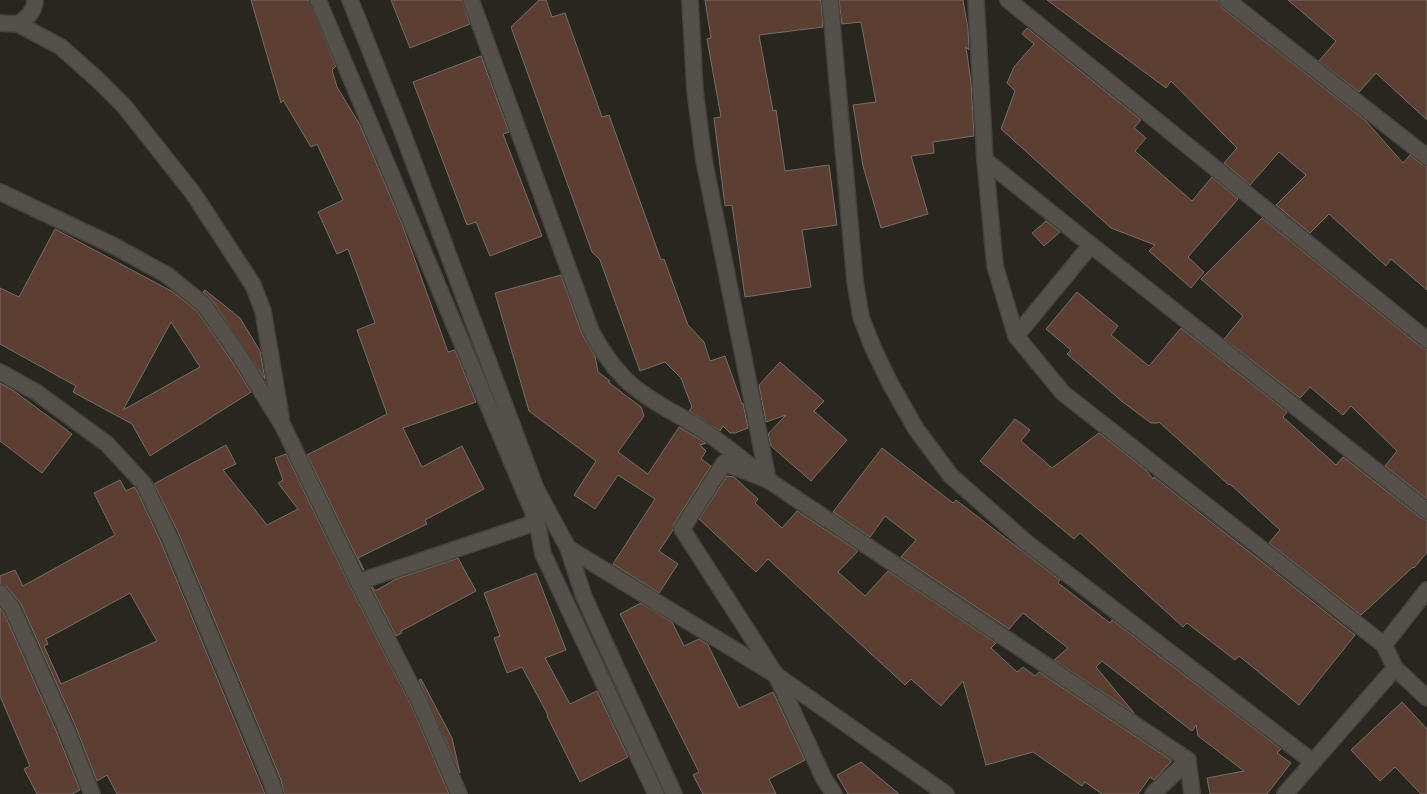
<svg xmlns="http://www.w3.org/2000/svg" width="1427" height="794" viewBox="0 0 1427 794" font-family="'IBM Plex Serif',serif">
  <rect width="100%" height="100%" fill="#29251f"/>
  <g fill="#5c3f32" stroke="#766e6a" fill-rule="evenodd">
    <path d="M 251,0 L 309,0 L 336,66 L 332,70 L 337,87 L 360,125 L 402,224 L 448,352 L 455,350 L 476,402 L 403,428 L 422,467 L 462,446 L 484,489 L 425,520 L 427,524 L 358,558 L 364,570 L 363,570 L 307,455 L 387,414 L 357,330 L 375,323 L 348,249 L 337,254 L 318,212 L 343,200 L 317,144 L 311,147 L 283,100 L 281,103 Z"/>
    <path d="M 391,0 L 462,0 L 470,24 L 410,48 Z"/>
    <path d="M 539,0 L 546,0 L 552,17 L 565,13 L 602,117 L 609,115 L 661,260 L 664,259 L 688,325 L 704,342 L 710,361 L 725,356 L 742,404 L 743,403 L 748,428 L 735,433 L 730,433 L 723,426 L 720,431 L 689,411 L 692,407 L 681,378 L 665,362 L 640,371 L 600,260 L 592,252 L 511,27 Z"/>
    <path d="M 705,0 L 821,0 L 823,27 L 759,35 L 773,111 L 776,110 L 785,171 L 829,165 L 837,225 L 802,230 L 811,287 L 745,297 L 732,205 L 725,206 L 714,118 L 721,117 L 707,39 L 711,38 Z"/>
    <path d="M 839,0 L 963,0 L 968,29 L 969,50 L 966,47 L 971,82 L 974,136 L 933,142 L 934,153 L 911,156 L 928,214 L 881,228 L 863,166 L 853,105 L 876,102 L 861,22 L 842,24 Z"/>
    <path d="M 1047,0 L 1218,0 L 1221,7 L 1365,120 L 1403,163 L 1410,155 L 1421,164 L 1427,166 L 1427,290 L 1391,259 L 1386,266 L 1329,214 L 1310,233 L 1276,205 L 1306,175 L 1279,152 L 1250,185 L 1224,163 L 1237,148 L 1171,81 L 1166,88 Z"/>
    <path d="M 1288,0 L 1427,0 L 1427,120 L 1376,73 L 1359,92 L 1319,61 L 1336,41 Z"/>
    <path d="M 1027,28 L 1141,120 L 1134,128 L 1146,138 L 1135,151 L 1192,201 L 1212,177 L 1238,199 L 1188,257 L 1204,272 L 1191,288 L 1149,251 L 1155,245 L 1111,228 L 1001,129 L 1015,91 L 1007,83 L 1014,67 L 1034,44 L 1022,34 Z"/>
    <path d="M 481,56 L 509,132 L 503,134 L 542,236 L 490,256 L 476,222 L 467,225 L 413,82 Z"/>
    <path d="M 1262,218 L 1421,347 L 1427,349 L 1427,499 L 1385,466 L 1397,451 L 1351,406 L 1343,415 L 1310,387 L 1300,398 L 1224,339 L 1243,316 L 1201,279 Z"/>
    <path d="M 1046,221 L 1060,232 L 1044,246 L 1032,233 Z"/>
    <path d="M 55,229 L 173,292 L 197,311 L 231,360 L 251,392 L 150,456 L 132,424 L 73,392 L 76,386 L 0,344 L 0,288 L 19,297 ZM 171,322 L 200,367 L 123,410 Z"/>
    <path d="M 561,275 L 582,334 L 595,356 L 598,372 L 610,381 L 608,382 L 641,407 L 644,416 L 618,452 L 648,474 L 679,427 L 706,443 L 700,445 L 706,451 L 701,459 L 711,466 L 674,524 L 673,530 L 659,551 L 678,564 L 659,593 L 613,564 L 655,499 L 618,475 L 595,509 L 574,495 L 596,461 L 529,411 L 495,293 Z"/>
    <path d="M 205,290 L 240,318 L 260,351 L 265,379 L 212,300 L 203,292 Z"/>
    <path d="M 1077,292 L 1118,326 L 1111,335 L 1149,366 L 1181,328 L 1287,412 L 1283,417 L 1336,465 L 1343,457 L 1421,518 L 1427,520 L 1427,552 L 1414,568 L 1413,567 L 1361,615 L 1269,543 L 1280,530 L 1230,484 L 1229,485 L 1159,422 L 1158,423 L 1151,423 L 1124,403 L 1067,354 L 1071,350 L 1046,329 Z"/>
    <path d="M 780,362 L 824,401 L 814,411 L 847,440 L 811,481 L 771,446 L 768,434 L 786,415 L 766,422 L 759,385 Z"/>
    <path d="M 0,383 L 14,391 L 72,434 L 42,473 L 0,441 Z"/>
    <path d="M 1015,419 L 1030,430 L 1021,441 L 1052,468 L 1099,433 L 1146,470 L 1153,479 L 1154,477 L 1355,635 L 1299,705 L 1239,656 L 1235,660 L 1187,623 L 1183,627 L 1080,533 L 1074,539 L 980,461 Z"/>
    <path d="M 226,445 L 236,464 L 223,470 L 267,525 L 298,509 L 278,483 L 283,480 L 275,458 L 286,454 L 350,586 L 412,707 L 449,794 L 284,794 L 281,780 L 178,532 L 154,484 Z"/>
    <path d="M 882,448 L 953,503 L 956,500 L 1060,580 L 1058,583 L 1110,623 L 1112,620 L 1281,749 L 1277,753 L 1291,763 L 1267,794 L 1210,794 L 1207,778 L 1244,771 L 1198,736 L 1196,725 L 1192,731 L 1102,661 L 1096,667 L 1134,713 L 1054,660 L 1068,648 L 1023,613 L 1009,629 L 901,557 L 916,540 L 885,516 L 870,537 L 833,512 Z"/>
    <path d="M 727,476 L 734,477 L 758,499 L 755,503 L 782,528 L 797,511 L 858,551 L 838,572 L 865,596 L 888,571 L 996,643 L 991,648 L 1017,672 L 1023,667 L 1035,676 L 1039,672 L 1171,760 L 1171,762 L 1154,780 L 1150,777 L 1138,794 L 1102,794 L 1085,782 L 1082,786 L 1033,752 L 986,765 L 963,681 L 941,706 L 911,679 L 905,685 L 768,559 L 756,572 L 699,519 Z"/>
    <path d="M 120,480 L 126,491 L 134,487 L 136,489 L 160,540 L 265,794 L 117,794 L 107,775 L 97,781 L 75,725 L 21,604 L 7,587 L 0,584 L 0,576 L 15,570 L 23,586 L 115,535 L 94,493 ZM 130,593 L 157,641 L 61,684 L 44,646 L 48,644 L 46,639 Z"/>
    <path d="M 458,558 L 476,591 L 401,631 L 402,633 L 396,636 L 371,587 L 373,587 L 374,590 L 377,590 L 396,579 Z"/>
    <path d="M 536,573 L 566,650 L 545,658 L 570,704 L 597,691 L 628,757 L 580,782 L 547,716 L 548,715 L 522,667 L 507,673 L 494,638 L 500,636 L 484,593 Z"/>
    <path d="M 641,603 L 672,622 L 684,646 L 699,639 L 708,645 L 739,708 L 773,692 L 805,760 L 769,779 L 776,794 L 703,794 L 693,775 L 699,772 L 620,614 Z"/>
    <path d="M 0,608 L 4,613 L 57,733 L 80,790 L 72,794 L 37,794 L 24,769 L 30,766 L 0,696 Z"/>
    <path d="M 421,679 L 452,738 L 460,773 L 419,680 Z"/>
    <path d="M 1402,702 L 1427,729 L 1427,794 L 1421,794 L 1395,767 L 1380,781 L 1351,750 Z"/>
    <path d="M 861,762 L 899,794 L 848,794 L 837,775 Z"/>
  </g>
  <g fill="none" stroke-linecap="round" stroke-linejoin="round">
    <defs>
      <g id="minor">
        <path d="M 318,0 L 537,522 L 543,554 L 656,794"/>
        <path d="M 350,0 L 402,131 L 536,489 L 568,548 L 584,597 L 674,794"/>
        <path d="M 471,0 L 591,331 C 600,348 610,363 624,378 C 647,401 683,416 710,435 C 730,449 749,465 768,480 L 1188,760 L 1192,794"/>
        <path d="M 690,0 L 695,91 L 704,160 L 768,480 L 724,463 L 682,529 L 776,675 L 824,779 L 834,794"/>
        <path d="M 830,0 L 855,281 L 861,317 L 873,348 L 890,383 L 916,429 L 951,476 L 1027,543 L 1313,762 L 1285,794"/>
        <path d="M 976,0 L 985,160 L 995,266 L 1016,336 L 1063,393 L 1384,645 L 1427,590"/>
        <path d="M 1008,0 L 1427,340"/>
        <path d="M 1227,0 L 1427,157"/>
        <path d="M 0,23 L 18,24 C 26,19 35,11 35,0"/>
        <path d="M 18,24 L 61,47 L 98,80 L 124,106 L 193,193 L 253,285 L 263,311 L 281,417"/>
        <path d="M 985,160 L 1091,245"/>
        <path d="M 0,192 L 114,246 L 167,275 L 204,305 L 239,355 L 283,426 L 358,582 L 420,703 L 459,794"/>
        <path d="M 1016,336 L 1091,245 L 1427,511"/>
        <path d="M 0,372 L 36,392 L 107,444 L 144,484 L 169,536 L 272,784 L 275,794"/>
        <path d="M 568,548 L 776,675 L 946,794"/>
        <path d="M 358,582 L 537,522"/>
        <path d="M 0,593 L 12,608 L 66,729 L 92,794"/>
        <path d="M 1384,645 L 1395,668 L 1427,698"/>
        <path d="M 1313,762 L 1395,668"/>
        <path d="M 1153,794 L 1188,760"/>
      </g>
    </defs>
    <use href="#minor" stroke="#46433e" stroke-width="18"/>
    <use href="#minor" stroke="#55514a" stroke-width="15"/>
  </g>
</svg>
